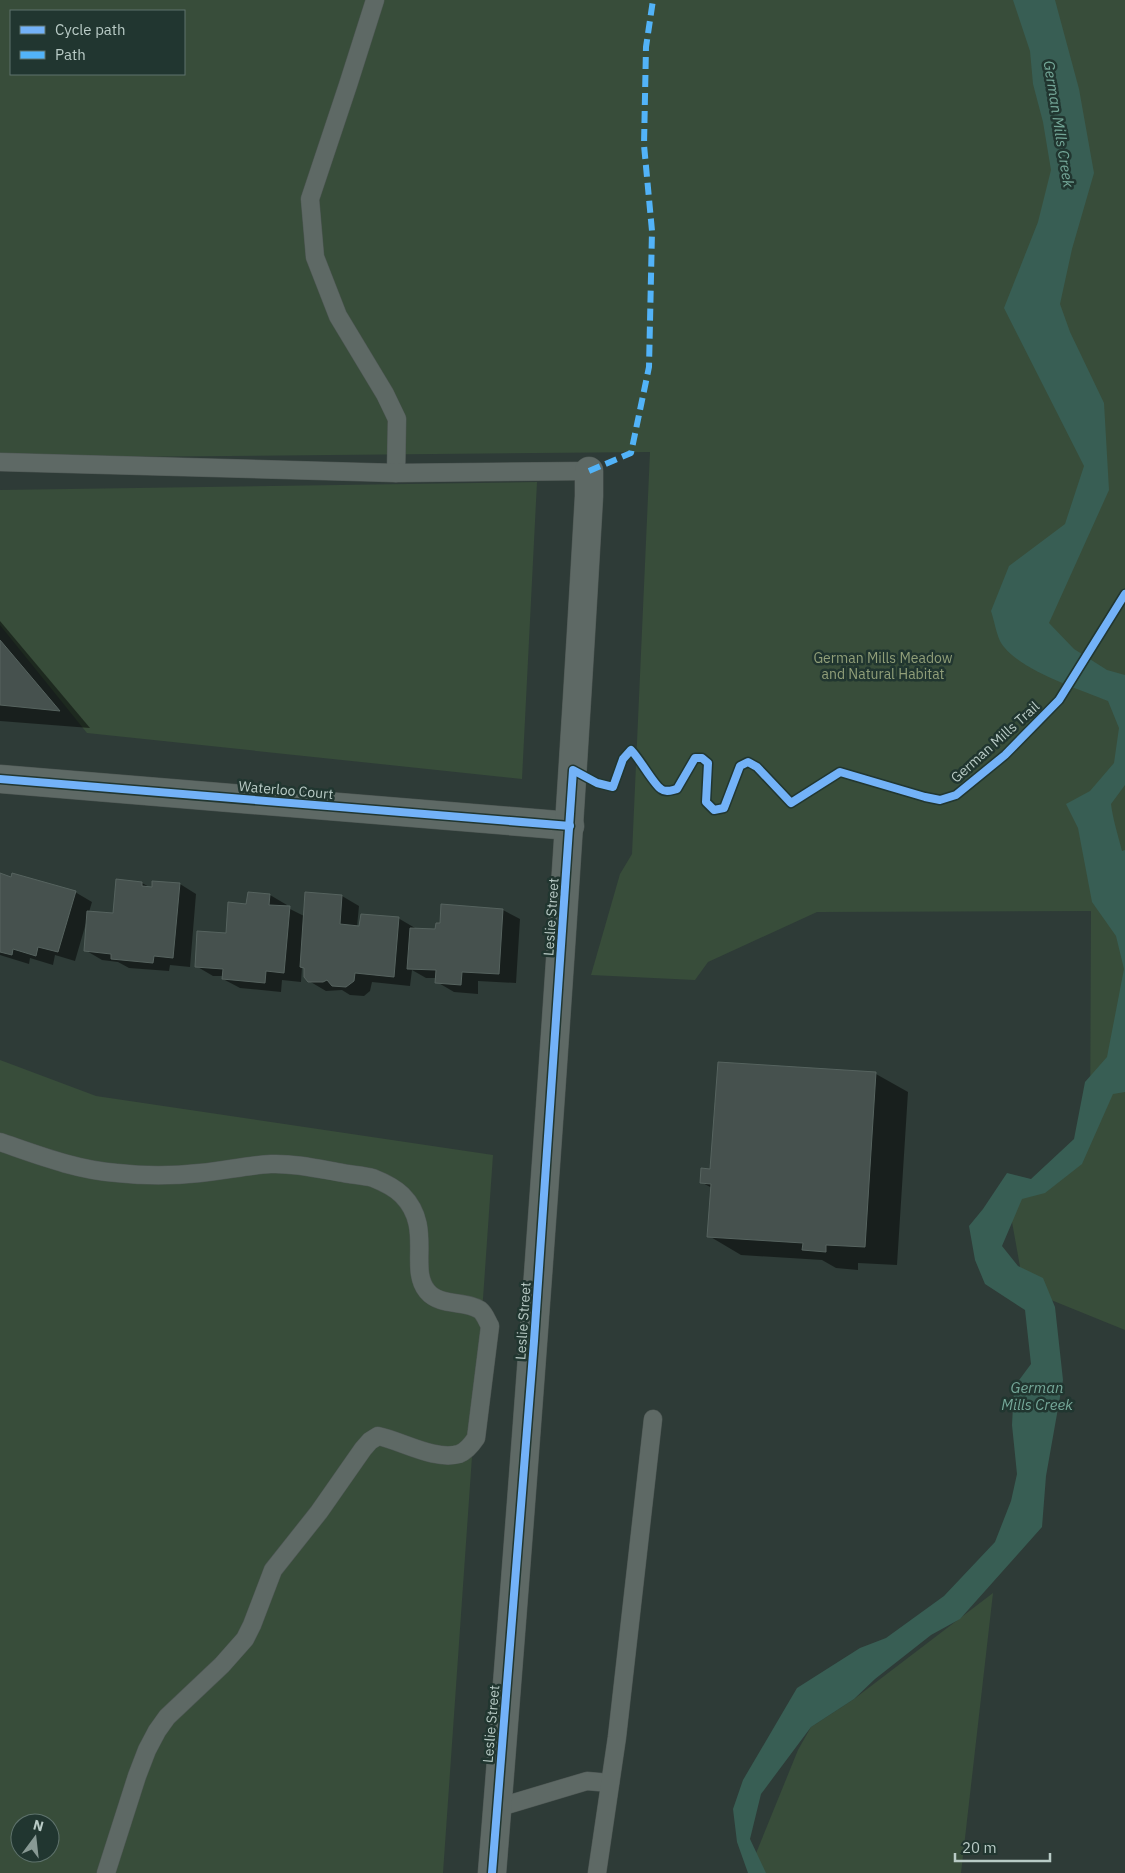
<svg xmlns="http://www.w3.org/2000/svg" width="1125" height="1873" viewBox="0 0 1125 1873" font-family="'IBM Plex Sans',sans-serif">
  <rect width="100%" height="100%" fill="#2e3b37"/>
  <g fill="#384d3a" fill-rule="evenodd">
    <path d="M 0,0 L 1125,0 L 1125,1330 L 1024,1289 L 1009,1205 L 1090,1142 L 1091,911 L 817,912 L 708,962 L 695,980 L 591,975 L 620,874 L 632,854 L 650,452 L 0,458 ZM 11,11 L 184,11 L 184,74 L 11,74 Z"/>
    <path d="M 537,482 L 522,779 L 87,733 L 0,625 L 0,490 Z"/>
    <path d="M 0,1060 L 96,1096 L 493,1155 L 443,1873 L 0,1873 ZM 20,1823 L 50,1823 L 50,1853 L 20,1853 Z"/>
    <path d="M 993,1593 L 961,1873 L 748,1873 L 798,1750 L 811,1727 L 854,1699 Z"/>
  </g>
  <path fill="#385e54" d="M 1013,0 L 1055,0 L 1079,89 L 1094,173 L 1072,249 L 1060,304 L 1070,332 L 1104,403 L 1109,490 L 1049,623 L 1074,649 L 1107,670 L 1125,675 L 1125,785 L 1111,804 C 1113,820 1118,835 1122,851 L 1125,850 L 1125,1092 L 1113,1094 L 1082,1164 L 1045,1193 L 1022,1199 L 1002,1246 L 1018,1266 L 1043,1278 L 1055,1307 L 1063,1380 L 1046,1476 L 1042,1527 L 960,1619 L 931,1635 L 875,1679 L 854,1699 L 811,1727 L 761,1794 L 750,1839 L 766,1873 L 748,1873 L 737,1842 L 733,1809 L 743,1780 L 797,1688 L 860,1648 L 886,1638 L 944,1596 L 995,1542 L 1011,1501 L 1017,1474 L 1012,1425 L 1014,1387 L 1031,1364 L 1025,1310 L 985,1284 L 975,1260 L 969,1226 L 983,1209 L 1007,1173 L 1031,1179 L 1074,1139 L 1085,1082 L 1107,1057 L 1124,969 L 1116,936 L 1092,902 L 1078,828 L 1066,804 L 1090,791 L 1114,763 L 1119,728 L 1108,701 C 1079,689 1015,669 1000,641 C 996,632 994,620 991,611 L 1009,566 L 1065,524 L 1084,466 L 1004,308 L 1038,222 L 1051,170 L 1043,122 L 1033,84 L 1030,51 Z"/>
  <g fill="#0007">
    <path d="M 0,621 L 90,728 L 0,721 Z"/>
    <path d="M 0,875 L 75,892 L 92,902 L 89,912 L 115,914 L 142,883 L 151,888 L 180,884 L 196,894 L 190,967 L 170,965 L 169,971 L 129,968 L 118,962 L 102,960 L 85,950 L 86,923 L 75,961 L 55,955 L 53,965 L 30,958 L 29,964 L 3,956 L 0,955 Z"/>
    <path d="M 306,893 L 342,896 L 359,906 L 357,927 L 398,918 L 415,928 L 415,930 L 436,931 L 503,910 L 520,919 L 516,983 L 478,981 L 478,994 L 454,992 L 437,982 L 437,978 L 426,978 L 412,970 L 410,986 L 372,982 L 370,991 L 364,996 L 350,995 L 342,990 L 326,991 L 309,981 L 305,968 L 302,967 L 301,982 L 282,980 L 281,992 L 240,988 L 223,979 L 223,976 L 213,976 L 196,966 L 227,935 L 248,905 L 270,895 L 287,905 L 286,907 L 304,916 Z"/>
    <path d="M 719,1063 L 876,1074 L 908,1092 L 897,1265 L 858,1263 L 858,1270 L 836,1268 L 822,1260 L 741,1255 L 709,1236 L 712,1188 L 701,1182 L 712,1171 Z"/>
  </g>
  <g fill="#46514e" stroke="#56635f">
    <path d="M 0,640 L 60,711 L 0,705 Z"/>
    <path d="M 0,873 L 11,877 L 12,873 L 76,891 L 58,952 L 38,947 L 36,956 L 13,949 L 12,955 L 0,952 Z"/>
    <path d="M 116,879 L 142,882 L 142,886 L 152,887 L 152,881 L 180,883 L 173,958 L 154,956 L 153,963 L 111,959 L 111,954 L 84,951 L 87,911 L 113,913 Z"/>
    <path d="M 248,892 L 270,894 L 269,905 L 290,906 L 284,973 L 266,971 L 265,983 L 222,979 L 223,969 L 195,967 L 197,931 L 226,933 L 228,902 L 246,904 Z"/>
    <path d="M 305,892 L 342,895 L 340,924 L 359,926 L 361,914 L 399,917 L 394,977 L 355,973 L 354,981 L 346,987 L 332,986 L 327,980 L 323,982 L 308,982 L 304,977 L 304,968 L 300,967 Z"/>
    <path d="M 441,904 L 503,909 L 499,974 L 462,972 L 461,985 L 435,983 L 436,970 L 407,969 L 410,928 L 435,929 L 436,923 L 440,923 Z"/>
    <path d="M 718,1062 L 876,1072 L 865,1247 L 826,1245 L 826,1252 L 802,1250 L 803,1243 L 707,1237 L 711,1184 L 700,1183 L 701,1168 L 710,1169 Z"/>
  </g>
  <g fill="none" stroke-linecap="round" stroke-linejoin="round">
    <defs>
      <g id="service">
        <path d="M 375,0 L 348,85 L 310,199 L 315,257 L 338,316 L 385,394 L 397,419 L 396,473"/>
        <path d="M 0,462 L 396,473 L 589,471"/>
        <path d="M 0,1142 C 38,1155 76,1170 117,1173 C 144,1176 173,1176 200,1173 C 224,1171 248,1165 271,1164 C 295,1163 320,1169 343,1173 C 352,1175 363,1175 373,1178 C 383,1182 394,1187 402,1195 C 434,1227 408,1268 427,1291 C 440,1307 465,1300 480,1310 C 485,1314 487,1321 490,1326 L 476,1438 C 472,1444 467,1451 459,1454 C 435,1461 402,1441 378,1436 L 370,1441 L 363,1449 L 319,1512 L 273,1570 L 252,1625 L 245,1639 L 222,1665 L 167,1717 L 157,1731 L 147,1750 L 137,1776 L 106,1873"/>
        <path d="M 497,1808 L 587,1781 L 610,1783"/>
        <path d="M 597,1873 L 617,1737 L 653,1419"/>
      </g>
      <g id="minor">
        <path d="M 0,779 L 570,826"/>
        <path d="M 492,1873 C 529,1414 563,956 589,496 L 589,471"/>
      </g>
    </defs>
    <use href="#service" stroke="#4e5754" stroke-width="19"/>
    <use href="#minor" stroke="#4e5754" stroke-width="29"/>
    <use href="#service" stroke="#5e6965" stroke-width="18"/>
    <use href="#minor" stroke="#5e6965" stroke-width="28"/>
    <path stroke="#52b3f8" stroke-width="6" stroke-dasharray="12 6" stroke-linecap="butt" d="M 589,471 L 631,453 L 649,367 L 652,231 L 644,145 L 646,47 L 653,0"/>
    <defs>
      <g id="cycleway">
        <path d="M 0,779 L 570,826"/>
        <path d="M 492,1873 L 534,1341 L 573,770 L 597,783 L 613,787 L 623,759 L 631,750 C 640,759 654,785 661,789 C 666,793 672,790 677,789 L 695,758 L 702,758 L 708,763 L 706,802 L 714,810 L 724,808 L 740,766 L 748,762 L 757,767 L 791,803 L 840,772 L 925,797 L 940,800 L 956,795 L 1005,755 L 1059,700 L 1125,594"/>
      </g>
    </defs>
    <use href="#cycleway" stroke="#213630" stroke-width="11"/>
    <use href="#cycleway" stroke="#73b2f8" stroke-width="8"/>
  </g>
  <g text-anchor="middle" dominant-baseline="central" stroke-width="5" stroke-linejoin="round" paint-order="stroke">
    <g font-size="14" fill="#919f79" stroke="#213630">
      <text x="883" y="658">German Mills Meadow<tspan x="883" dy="16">and Natural Habitat</tspan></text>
    </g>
    <g font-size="14" fill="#b9cbc6" stroke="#213630">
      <text transform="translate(995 742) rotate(-42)">German Mills Trail</text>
      <text transform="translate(286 790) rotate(5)">Waterloo Court</text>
      <text transform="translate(551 917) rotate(-86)">Leslie Street</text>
      <text transform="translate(523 1321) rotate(-86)">Leslie Street</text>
      <text transform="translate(491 1724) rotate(-85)">Leslie Street</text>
    </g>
    <g font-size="15" font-style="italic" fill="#74a798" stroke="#213630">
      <text transform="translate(1059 124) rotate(81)">German Mills Creek</text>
      <text x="1037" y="1387">German<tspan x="1037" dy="17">Mills Creek</tspan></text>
    </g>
  </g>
  <rect x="10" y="10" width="175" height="65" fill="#213630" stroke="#5e726c"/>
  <rect x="20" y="26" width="25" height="8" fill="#73b2f8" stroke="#5e726c"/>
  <text x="55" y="35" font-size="15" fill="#b9cbc6">Cycle path</text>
  <rect x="20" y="51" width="25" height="8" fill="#52b3f8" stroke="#5e726c"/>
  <text x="55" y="60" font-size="15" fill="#b9cbc6">Path</text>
  <g transform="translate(35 1838) rotate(15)"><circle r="24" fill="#213630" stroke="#5e726c"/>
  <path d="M0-4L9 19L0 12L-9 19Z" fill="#889994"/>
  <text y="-8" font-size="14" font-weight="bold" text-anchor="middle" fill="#b9cbc6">N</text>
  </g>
  <path d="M955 1853v8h95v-8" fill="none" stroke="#b9cbc6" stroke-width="2.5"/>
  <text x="962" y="1853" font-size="15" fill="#b9cbc6" stroke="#213630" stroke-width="4" paint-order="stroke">20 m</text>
</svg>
